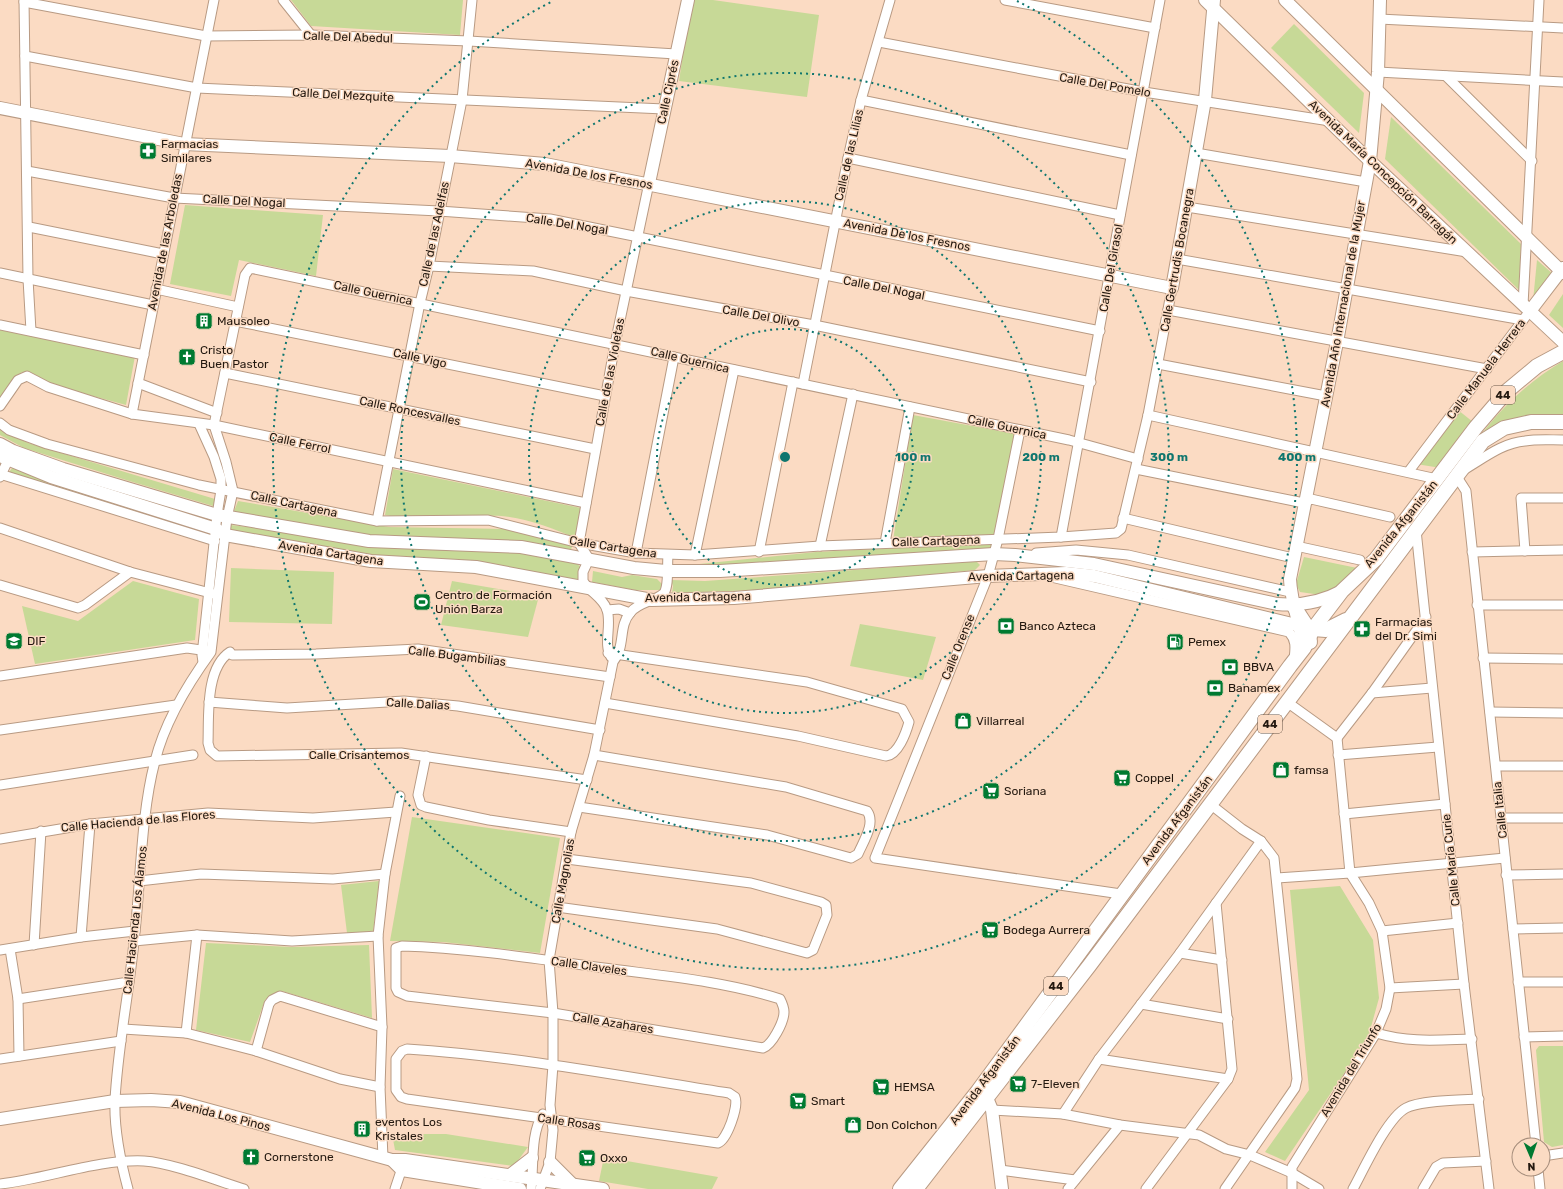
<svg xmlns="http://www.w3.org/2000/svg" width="1563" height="1189" viewBox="0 0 1563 1189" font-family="Rubik,sans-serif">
  <rect width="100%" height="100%" fill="#fbdbc3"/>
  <g fill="#c7d997">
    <path d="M 291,0 L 463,0 L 460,35 L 311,26 Z"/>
    <path d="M 691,0 L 713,0 L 819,15 L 807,97 L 679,81 Z"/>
    <path d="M 1294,24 L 1364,93 L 1359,133 L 1271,48 Z"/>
    <path d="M 1391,117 L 1521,244 L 1519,290 L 1385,159 Z"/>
    <path d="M 185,205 L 323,215 L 316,276 L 239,260 L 231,296 L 170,284 Z"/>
    <path d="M 1537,260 L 1553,274 L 1533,301 Z"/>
    <path d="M 1563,294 L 1563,328 L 1549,315 Z"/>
    <path d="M 0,330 L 135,356 L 126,405 L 52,385 L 22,372 L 0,398 Z"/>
    <path d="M 1563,361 L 1563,416 L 1524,416 L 1500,422 L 1474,444 C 1500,409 1525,384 1563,361 Z"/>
    <path d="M 1458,410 L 1473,422 L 1441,468 L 1416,464 Z"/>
    <path d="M 913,415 L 1016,434 L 997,537 L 893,540 Z"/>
    <path d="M 0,428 L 28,443 L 215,499 L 213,506 L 126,480 L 24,448 L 0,435 Z"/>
    <path d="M 13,467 L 213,532 L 212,537 L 18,478 L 9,472 Z"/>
    <path d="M 393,469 L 581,508 L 575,538 C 549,526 507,511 479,517 L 396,517 L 385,515 Z"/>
    <path d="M 238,501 L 389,527 L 509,529 L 572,546 L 570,554 L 371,538 L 233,514 Z"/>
    <path d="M 231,525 L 299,533 L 388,547 L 517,552 L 576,563 L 582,568 L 578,580 L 572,582 L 370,557 L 229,530 Z"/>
    <path d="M 992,543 L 990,549 L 673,570 L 675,564 L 690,565 L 816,552 Z"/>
    <path d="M 1304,557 L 1362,569 L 1328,596 L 1300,592 L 1296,584 Z"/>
    <path d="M 976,561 L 980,565 L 975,570 L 784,589 L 672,593 L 673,586 L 671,580 L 705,581 Z"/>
    <path d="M 231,568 L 334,572 L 332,624 L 229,622 Z"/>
    <path d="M 593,571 L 622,577 L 632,575 L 657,579 L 662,584 L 660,590 L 635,590 L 592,582 Z"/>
    <path d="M 133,581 L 199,599 L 195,640 L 35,664 L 22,606 L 78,621 Z"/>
    <path d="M 452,581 L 539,596 L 528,637 L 441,625 Z"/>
    <path d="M 860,624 L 936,637 L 923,680 L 850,666 Z"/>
    <path d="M 412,817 L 560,838 L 540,953 L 443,942 L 390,941 Z"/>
    <path d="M 379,881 L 373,933 L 347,933 L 341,885 Z"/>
    <path d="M 1340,886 L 1373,940 L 1379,998 L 1368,1038 L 1285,1161 L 1265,1152 L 1309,1090 L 1290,890 Z"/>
    <path d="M 206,943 L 292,947 L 369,945 L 372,1018 L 282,991 L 273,994 L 265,1000 L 250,1042 L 196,1030 Z"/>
    <path d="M 1539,1046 L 1563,1046 L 1563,1145 L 1552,1147 L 1544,1142 L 1536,1050 Z"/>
    <path d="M 392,1134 L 446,1134 L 528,1147 L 514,1166 L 395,1150 Z"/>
    <path d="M 604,1157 L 718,1177 L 712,1189 L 648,1189 L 599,1181 Z"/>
  </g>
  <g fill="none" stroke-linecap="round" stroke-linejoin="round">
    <defs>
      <g id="street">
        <path d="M 24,0 L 28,279 L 31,331"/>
        <path d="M 283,0 L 311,35"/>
        <path d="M 1005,0 L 1155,28"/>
        <path d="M 24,2 L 206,36 L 311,35 L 469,41 L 676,54"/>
        <path d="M 1379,19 L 1563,28"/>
        <path d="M 879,42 L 1144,92 L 1330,121"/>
        <path d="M 25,56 L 197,88 L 664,109"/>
        <path d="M 1378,72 L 1563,82"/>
        <path d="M 1446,76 L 1532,161"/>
        <path d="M 861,100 L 1131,155"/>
        <path d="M 1196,153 L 1366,182"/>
        <path d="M 848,158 L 1120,215"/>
        <path d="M 27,171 L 174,198 L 439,211 L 550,219 L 1100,331"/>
        <path d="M 1187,207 L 1467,252"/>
        <path d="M 29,227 L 163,254"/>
        <path d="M 1177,259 L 1523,320"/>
        <path d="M 429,266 L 533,271 L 626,291 L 814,325 L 1091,382"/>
        <path d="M 0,273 L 153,305"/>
        <path d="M 156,289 L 238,307"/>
        <path d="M 1523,305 L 1539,0"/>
        <path d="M 1168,310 L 1487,369"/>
        <path d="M 235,321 L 605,396"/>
        <path d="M 0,325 L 144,355"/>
        <path d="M 1158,364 L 1326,396"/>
        <path d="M 225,373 L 595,449"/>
        <path d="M 138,383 L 217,413"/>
        <path d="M 803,384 L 848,158 L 861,100 L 890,0"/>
        <path d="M 0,406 L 18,380 L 27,376 L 48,387 L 132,414 L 214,425 L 586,503"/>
        <path d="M 132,414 L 214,0"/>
        <path d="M 1148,415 L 1437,479"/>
        <path d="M 0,423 L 9,430 L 47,444 L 199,485 L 377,521 L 488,520 L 579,543 L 636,553 L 695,555 L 820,546 L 1061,537 L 1116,533 L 1121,529 L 1148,415 L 1172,288"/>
        <path d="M 199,424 L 214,457 L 221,479 L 221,490 L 217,515 L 202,655 L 203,662"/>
        <path d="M 1020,430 L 998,539 L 988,576 L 875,858 L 1121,894"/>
        <path d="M 1136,469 L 1304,503 L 1311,499 L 1390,517"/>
        <path d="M 1465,469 C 1484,458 1502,443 1525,441 C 1537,439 1550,440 1563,440"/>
        <path d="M 1409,471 L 1526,316"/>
        <path d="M 0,474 L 215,541"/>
        <path d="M 0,477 L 11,454"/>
        <path d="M 1457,477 L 1466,491 L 1536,1145"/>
        <path d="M 1123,518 L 1293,558"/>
        <path d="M 377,521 L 420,303 L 429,266 L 462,100 L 472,0"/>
        <path d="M 0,528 L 130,572 L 214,594"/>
        <path d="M 1416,530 L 1464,984 L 1489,1189"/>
        <path d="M 1061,537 L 1160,0"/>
        <path d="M 885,543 L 910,407"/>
        <path d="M 820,546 L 853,394"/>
        <path d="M 1296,546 L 1360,560"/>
        <path d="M 1525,551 L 1521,498 L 1563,498"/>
        <path d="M 759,552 L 793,382"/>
        <path d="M 1472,552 L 1563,550"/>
        <path d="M 636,553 L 674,357"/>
        <path d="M 1036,553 L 1076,550 L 1128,555 L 1290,592"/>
        <path d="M 695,555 L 734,370"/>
        <path d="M 1051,577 L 1289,632 C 1297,641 1295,649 1294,660"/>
        <path d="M 0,585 L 78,608 L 85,605 L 130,572"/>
        <path d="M 1477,605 L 1563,605"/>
        <path d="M 607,610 L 619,609 L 630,613"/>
        <path d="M 611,657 C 603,644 612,625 607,610 C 603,597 589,592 583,581 L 583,572 L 589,559 L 579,543 L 615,344 L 649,183"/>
        <path d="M 1483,658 L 1563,659"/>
        <path d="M 0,676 L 187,648 L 208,651"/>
        <path d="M 1372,693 L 1432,688"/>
        <path d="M 209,702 L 287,708 L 404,701 L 458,706 L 600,730"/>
        <path d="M 1287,702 L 1337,738"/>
        <path d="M 605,703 L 798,736 L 886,756 C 898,755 906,733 909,722 L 902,709 L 807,682 L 608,653"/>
        <path d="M 1490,712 L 1563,713"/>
        <path d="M 0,730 L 176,705"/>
        <path d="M 1337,738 L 1372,693 L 1426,617"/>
        <path d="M 1338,755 L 1438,747"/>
        <path d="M 426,756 L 418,795 L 421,805 L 426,807 L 489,820 L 571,832"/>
        <path d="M 1496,766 L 1563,766"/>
        <path d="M 587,780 L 401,753 L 217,756 L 210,750 L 208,743 C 209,717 205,668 230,652 L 232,655 L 316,654 L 418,649 L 610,677"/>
        <path d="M 0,785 L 193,755"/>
        <path d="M 1210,804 L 1242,829 L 1261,841 L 1274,858 L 1297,1079 L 1295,1088 L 1225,1189"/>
        <path d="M 579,807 L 767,835 L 851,858 L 858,854 C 863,842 876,823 867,811 L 786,787 L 594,755"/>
        <path d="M 1344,814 L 1445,804"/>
        <path d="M 1502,818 L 1563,818"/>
        <path d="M 0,839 L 90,824 L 208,813 L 313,818 L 396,812"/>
        <path d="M 1506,875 L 1563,874"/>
        <path d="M 1277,878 L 1350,873 L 1505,858"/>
        <path d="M 139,881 L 201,874 L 333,879 L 385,874"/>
        <path d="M 557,907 L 717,929 L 807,953 L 813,950 L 827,915 L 826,905 L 821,902 L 751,883 L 567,859"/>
        <path d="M 1513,929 L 1563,928"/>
        <path d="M 1382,931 L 1458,923"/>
        <path d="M 81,937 L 90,824"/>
        <path d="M 134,941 L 197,935 L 292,941 L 378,936"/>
        <path d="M 34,945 L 41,831"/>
        <path d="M 402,946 C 468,948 539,959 604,968 C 664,976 723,981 780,999 C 782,1003 784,1008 784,1012 C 784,1022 772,1045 763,1048 L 553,1013 L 407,996 L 398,992 L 396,988 L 396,948 Z"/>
        <path d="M 10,949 L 18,999 L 19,1056"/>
        <path d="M 0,950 L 81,937 L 135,931"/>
        <path d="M 1180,953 L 1222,960"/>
        <path d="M 1518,982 L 1563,982"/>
        <path d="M 1390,988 L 1464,984"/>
        <path d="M 18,999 L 129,982"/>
        <path d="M 1141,1004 L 1228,1019"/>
        <path d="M 123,1029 L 186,1033 L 256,1051 L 340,1079 L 380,1087"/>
        <path d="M 186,1033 L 197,935"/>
        <path d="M 1376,1033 C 1411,1043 1436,1040 1472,1039"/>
        <path d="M 1524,1037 L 1563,1036"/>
        <path d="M 407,1049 C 515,1056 622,1076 729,1093 L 735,1097 C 739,1106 727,1140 718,1143 L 407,1099 L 401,1097 L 396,1090 L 396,1059 L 402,1051 Z"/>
        <path d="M 256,1051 L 269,1004 L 272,1000 L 280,996 L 382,1027"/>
        <path d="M 0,1059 L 121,1041"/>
        <path d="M 1099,1059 L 1228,1079"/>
        <path d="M 992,1110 L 1063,1114 L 1120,1125 L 1199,1135 L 1226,1149 L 1250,1155 L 1292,1173 L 1319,1189"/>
        <path d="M 1063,1114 L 1099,1059 L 1180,953 L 1261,841"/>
        <path d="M 1543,1156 L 1563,1153"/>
        <path d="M 383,1158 L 380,1087 L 382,1027 L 378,936 L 385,874 L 400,796"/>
        <path d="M 1538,1169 L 1540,1189"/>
        <path d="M 1000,1170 L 1075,1180"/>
        <path d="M 0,1184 C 46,1179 98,1159 144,1161 C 172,1163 215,1180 244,1189"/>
        <path d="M 128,1189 C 121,1163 114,1127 115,1100 C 118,1044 130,988 135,932 C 141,877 141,814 155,761 C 165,721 187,685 211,652 L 227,518 L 233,491 L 226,462 L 214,425 L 245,275 L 250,268 L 1069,440 L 1138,459"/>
        <path d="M 395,1189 L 403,1165"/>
        <path d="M 531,1189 C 534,1166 530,1134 543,1114"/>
        <path d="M 540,1189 L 550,1162 L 553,1130 L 550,1105 L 553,1065 L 553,1013 L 549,960 L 571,832 L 594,755 L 613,662 C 626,646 618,627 630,613 C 638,602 654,602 664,593 C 669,586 667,566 668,555"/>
        <path d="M 1068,1189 L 1120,1125"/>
        <path d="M 1146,1189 L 1228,1079 L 1232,1069 L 1216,903"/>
        <path d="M 1292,1189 L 1292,1167 L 1376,1033 L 1386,1009 L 1390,988 L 1382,931 L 1369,903 L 1350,873 L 1337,738"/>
        <path d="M 1353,1189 C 1364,1169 1387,1118 1406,1108 C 1421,1100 1461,1100 1479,1099"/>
        <path d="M 1423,1189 L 1436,1167 L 1443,1163 L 1486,1161"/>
      </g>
      <g id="secondary">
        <path d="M 1205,0 L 1370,161 L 1563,342"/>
        <path d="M 1285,0 L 1563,273"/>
        <path d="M 0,108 L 184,144 L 450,156 L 545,164 L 1172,288 L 1205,100 L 1214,0"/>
        <path d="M 649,183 L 688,0"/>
        <path d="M 1530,311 L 1563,268"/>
        <path d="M 0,444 L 13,451 L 63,469 L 217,515 L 369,541 L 521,547 L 634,568 L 666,571 L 720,571 L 994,554 L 1015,555 L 1094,564 L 1277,604 C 1300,606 1322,602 1342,591"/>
        <path d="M 0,456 L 51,477 L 216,529 L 225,535 L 371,561 L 476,567 L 652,600 L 734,598 L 988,576 L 1066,573 L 1094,576 L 1313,629"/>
        <path d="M 1304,648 C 1300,624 1291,603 1290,579 L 1337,342 L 1370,161 L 1378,72 L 1380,0"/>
        <path d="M 981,1093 L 987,1098 L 992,1110 L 1002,1189"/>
        <path d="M 0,1119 L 115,1101 L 151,1100 L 180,1102 L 392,1160 L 405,1160 L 603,1189"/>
        <path d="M 392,1160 L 402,1170 L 520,1189"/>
        <path d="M 550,1162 L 572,1184"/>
        <path d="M 510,1175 L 532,1158"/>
      </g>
      <g id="primary">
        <path d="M 1293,605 L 1308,628 L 1310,642"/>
        <path d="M 1313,629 L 1326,630 L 1346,620"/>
        <path d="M 900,1189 L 978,1091 L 1290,666 L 1304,648 L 1313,629 L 1342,591 L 1376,559 L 1476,427 L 1507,391 L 1537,366 L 1563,352"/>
        <path d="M 916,1189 L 1089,966 L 1483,441 L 1504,428 L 1531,422 L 1563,422"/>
      </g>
    </defs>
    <use href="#street" stroke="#b89a83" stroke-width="11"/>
    <use href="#secondary" stroke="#b89a83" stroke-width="14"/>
    <use href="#primary" stroke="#b89a83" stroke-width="16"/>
    <use href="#street" stroke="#fff" stroke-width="9"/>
    <use href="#secondary" stroke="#fff" stroke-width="12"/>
    <use href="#primary" stroke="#fff" stroke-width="14"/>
  </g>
  <g fill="none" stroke="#0f766e" stroke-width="2" stroke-dasharray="2 4">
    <circle cx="785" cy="457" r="128"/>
    <circle cx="785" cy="457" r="256"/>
    <circle cx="785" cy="457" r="384"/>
    <path d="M1017 1A512 512 0 1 1 553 1"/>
  </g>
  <defs>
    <symbol id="pharmacy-square" viewBox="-11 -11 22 22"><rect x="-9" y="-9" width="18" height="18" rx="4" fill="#007a31" stroke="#fbdbc3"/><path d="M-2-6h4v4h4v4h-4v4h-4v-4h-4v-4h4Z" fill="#fff"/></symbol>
    <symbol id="building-square" viewBox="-11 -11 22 22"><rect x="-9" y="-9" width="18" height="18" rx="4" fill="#007a31" stroke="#fbdbc3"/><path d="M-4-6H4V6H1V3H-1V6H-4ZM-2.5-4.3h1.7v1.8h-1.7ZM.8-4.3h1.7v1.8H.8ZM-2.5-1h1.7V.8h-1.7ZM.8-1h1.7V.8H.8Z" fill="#fff"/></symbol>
    <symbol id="church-square" viewBox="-11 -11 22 22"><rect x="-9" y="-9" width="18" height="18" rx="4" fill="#007a31" stroke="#fbdbc3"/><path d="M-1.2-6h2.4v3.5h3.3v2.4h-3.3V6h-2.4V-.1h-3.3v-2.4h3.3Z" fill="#fff"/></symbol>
    <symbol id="stadium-square" viewBox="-11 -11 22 22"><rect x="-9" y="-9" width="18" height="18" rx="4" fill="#007a31" stroke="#fbdbc3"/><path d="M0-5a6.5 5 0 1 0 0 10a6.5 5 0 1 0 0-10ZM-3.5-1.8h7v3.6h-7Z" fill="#fff"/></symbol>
    <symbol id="bank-square" viewBox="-11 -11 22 22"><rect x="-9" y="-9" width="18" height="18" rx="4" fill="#007a31" stroke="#fbdbc3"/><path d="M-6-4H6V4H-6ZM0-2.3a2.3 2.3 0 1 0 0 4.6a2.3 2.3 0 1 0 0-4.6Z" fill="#fff"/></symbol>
    <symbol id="school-square" viewBox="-11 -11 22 22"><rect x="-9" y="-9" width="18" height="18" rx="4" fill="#007a31" stroke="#fbdbc3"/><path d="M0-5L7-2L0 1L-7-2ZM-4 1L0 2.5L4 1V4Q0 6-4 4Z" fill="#fff"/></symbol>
    <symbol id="fuel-square" viewBox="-11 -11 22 22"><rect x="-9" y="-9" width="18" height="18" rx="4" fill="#007a31" stroke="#fbdbc3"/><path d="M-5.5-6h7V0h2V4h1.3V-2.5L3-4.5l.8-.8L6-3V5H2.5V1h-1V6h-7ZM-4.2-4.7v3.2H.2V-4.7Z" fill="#fff"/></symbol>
    <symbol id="shop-square" viewBox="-11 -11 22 22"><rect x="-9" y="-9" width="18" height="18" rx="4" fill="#007a31" stroke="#fbdbc3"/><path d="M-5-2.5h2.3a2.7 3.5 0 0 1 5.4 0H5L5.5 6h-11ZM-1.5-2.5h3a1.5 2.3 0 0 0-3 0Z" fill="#fff"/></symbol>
    <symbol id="supermarket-square" viewBox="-11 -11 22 22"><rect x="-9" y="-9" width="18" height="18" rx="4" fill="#007a31" stroke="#fbdbc3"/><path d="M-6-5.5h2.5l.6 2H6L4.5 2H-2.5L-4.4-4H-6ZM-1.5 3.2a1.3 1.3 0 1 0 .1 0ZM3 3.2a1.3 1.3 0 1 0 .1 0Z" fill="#fff"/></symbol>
  </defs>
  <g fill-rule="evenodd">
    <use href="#pharmacy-square" x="138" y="141" width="20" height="20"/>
    <use href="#building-square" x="194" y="311" width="20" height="20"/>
    <use href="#church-square" x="177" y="347" width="20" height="20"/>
    <use href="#stadium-square" x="412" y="592" width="20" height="20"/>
    <use href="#bank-square" x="996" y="616" width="20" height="20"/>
    <use href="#pharmacy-square" x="1352" y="619" width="20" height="20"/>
    <use href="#school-square" x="4" y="631" width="20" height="20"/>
    <use href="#fuel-square" x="1165" y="632" width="20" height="20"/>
    <use href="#bank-square" x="1220" y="657" width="20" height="20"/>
    <use href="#bank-square" x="1205" y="678" width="20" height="20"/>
    <use href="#shop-square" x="953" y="711" width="20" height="20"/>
    <use href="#shop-square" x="1271" y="760" width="20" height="20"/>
    <use href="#supermarket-square" x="1112" y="768" width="20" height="20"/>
    <use href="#supermarket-square" x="981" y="781" width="20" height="20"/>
    <use href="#supermarket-square" x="980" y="920" width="20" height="20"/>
    <use href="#supermarket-square" x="1008" y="1074" width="20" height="20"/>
    <use href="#supermarket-square" x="871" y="1077" width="20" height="20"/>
    <use href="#supermarket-square" x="788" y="1091" width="20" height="20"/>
    <use href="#shop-square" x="843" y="1115" width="20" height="20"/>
    <use href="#building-square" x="352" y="1119" width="20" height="20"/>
    <use href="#church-square" x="241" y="1147" width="20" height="20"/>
    <use href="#supermarket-square" x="577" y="1148" width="20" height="20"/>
  </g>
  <g text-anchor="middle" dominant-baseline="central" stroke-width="3" stroke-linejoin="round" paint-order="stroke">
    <g fill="#fbdbc3" stroke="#645245" stroke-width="1">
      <rect x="1491" y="386" width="24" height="18" rx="3"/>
      <rect x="1258" y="715" width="24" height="18" rx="3"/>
      <rect x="1044" y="977" width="24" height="18" rx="3"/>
    </g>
    <g font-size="11" font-weight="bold" fill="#23180f">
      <text x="1503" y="395">44</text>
      <text x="1270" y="724">44</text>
      <text x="1056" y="986">44</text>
    </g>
    <g font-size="12" fill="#23180f" stroke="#fbdbc3">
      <text transform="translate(348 37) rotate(2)">Calle Del Abedul</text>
      <text transform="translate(1105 85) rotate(10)">Calle Del Pomelo</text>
      <text transform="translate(668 92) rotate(-78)">Calle Ciprés</text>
      <text transform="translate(343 95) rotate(3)">Calle Del Mezquite</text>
      <text transform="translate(849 155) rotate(-77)">Calle de las Lilias</text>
      <text transform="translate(1383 172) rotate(44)">Avenida María Concepción Barragán</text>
      <text transform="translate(589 174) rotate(10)">Avenida De los Fresnos</text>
      <text transform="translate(244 201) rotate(3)">Calle Del Nogal</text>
      <text transform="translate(567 224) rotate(9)">Calle Del Nogal</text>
      <text transform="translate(434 234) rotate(-78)">Calle de las Adelfas</text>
      <text transform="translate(907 235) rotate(11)">Avenida De los Fresnos</text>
      <text transform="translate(165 242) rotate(-79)">Avenida de las Arboledas</text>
      <text transform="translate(1177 260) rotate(-80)">Calle Gertrudis Bocanegra</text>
      <text transform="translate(1111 268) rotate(-80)">Calle Del Girasol</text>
      <text transform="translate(884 288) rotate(11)">Calle Del Nogal</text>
      <text transform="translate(373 293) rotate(12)">Calle Guernica</text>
      <text transform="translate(1343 304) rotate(-80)">Avenida Año Internacional de la Mujer</text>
      <text transform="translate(761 316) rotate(10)">Calle Del Olivo</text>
      <text transform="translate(420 358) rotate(12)">Calle Vigo</text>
      <text transform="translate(690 360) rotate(13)">Calle Guernica</text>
      <text transform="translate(1486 369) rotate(-53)">Calle Manuela Herrera</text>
      <text transform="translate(610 372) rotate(-79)">Calle de las Violetas</text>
      <text transform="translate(410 411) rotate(12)">Calle Roncesvalles</text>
      <text transform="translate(1007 427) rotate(12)">Calle Guernica</text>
      <text transform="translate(300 443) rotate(12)">Calle Ferrol</text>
      <text transform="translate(294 504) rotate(12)">Calle Cartagena</text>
      <text transform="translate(1401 524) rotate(-51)">Avenida Afganistán</text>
      <text transform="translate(936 541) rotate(-2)">Calle Cartagena</text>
      <text transform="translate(613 547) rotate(9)">Calle Cartagena</text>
      <text transform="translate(331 553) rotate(9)">Avenida Cartagena</text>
      <text transform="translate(1021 576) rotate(-1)">Avenida Cartagena</text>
      <text transform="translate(698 597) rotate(-1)">Avenida Cartagena</text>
      <text transform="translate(958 647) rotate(-68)">Calle Orense</text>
      <text transform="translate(457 656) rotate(7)">Calle Bugambilias</text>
      <text transform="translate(418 704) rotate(3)">Calle Dalias</text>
      <text x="359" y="755">Calle Crisantemos</text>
      <text transform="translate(1500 810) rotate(-96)">Calle Italia</text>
      <text transform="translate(1177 820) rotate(-53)">Avenida Afganistán</text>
      <text transform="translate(138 821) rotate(-5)">Calle Hacienda de las Flores</text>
      <text transform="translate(1451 860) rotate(-96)">Calle María Curie</text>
      <text transform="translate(563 881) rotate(-80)">Calle Magnolias</text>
      <text transform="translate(135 920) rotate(-84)">Calle Hacienda Los Álamos</text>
      <text transform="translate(589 966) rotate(8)">Calle Claveles</text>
      <text transform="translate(613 1023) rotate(9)">Calle Azahares</text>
      <text transform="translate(1351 1070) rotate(-59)">Avenida del Triunfo</text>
      <text transform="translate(985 1080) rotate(-53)">Avenida Afganistán</text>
      <text transform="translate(221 1115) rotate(14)">Avenida Los Pinos</text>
      <text transform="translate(569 1122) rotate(8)">Calle Rosas</text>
    </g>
    <g font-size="12" fill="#23180f" stroke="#fbdbc3" text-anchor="start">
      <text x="161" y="144">Farmacias<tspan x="161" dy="14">Similares</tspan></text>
      <text x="217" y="321">Mausoleo</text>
      <text x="200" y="350">Cristo<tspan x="200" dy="14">Buen Pastor</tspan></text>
      <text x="435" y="595">Centro de Formación<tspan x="435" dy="14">Unión Barza</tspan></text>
      <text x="1375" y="622">Farmacias<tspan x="1375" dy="14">del Dr. Simi</tspan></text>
      <text x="1019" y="626">Banco Azteca</text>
      <text x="27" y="641">DIF</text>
      <text x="1188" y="642">Pemex</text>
      <text x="1243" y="667">BBVA</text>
      <text x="1228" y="688">Banamex</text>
      <text x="976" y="721">Villarreal</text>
      <text x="1294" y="770">famsa</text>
      <text x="1135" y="778">Coppel</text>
      <text x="1004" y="791">Soriana</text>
      <text x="1003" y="930">Bodega Aurrera</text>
      <text x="1031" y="1084">7-Eleven</text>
      <text x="894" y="1087">HEMSA</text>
      <text x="811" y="1101">Smart</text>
      <text x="375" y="1122">eventos Los<tspan x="375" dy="14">Kristales</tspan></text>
      <text x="866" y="1125">Don Colchon</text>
      <text x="264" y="1157">Cornerstone</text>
      <text x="600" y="1158">Oxxo</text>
    </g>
  </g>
  <circle cx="785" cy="457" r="6" fill="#0f766e" stroke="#fbdbc3" stroke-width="2"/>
  <g font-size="12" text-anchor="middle" font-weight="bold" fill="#0f766e" stroke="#fbdbc3" stroke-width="3" stroke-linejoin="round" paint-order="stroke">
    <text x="913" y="461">100 m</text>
    <text x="1041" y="461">200 m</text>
    <text x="1169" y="461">300 m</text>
    <text x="1297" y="461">400 m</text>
  </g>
  <g transform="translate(1531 1157) rotate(178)"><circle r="19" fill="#fbdbc3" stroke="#a58d7b"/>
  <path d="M0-3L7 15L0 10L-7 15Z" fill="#007a31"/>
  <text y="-6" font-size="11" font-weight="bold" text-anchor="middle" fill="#23180f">N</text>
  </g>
</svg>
